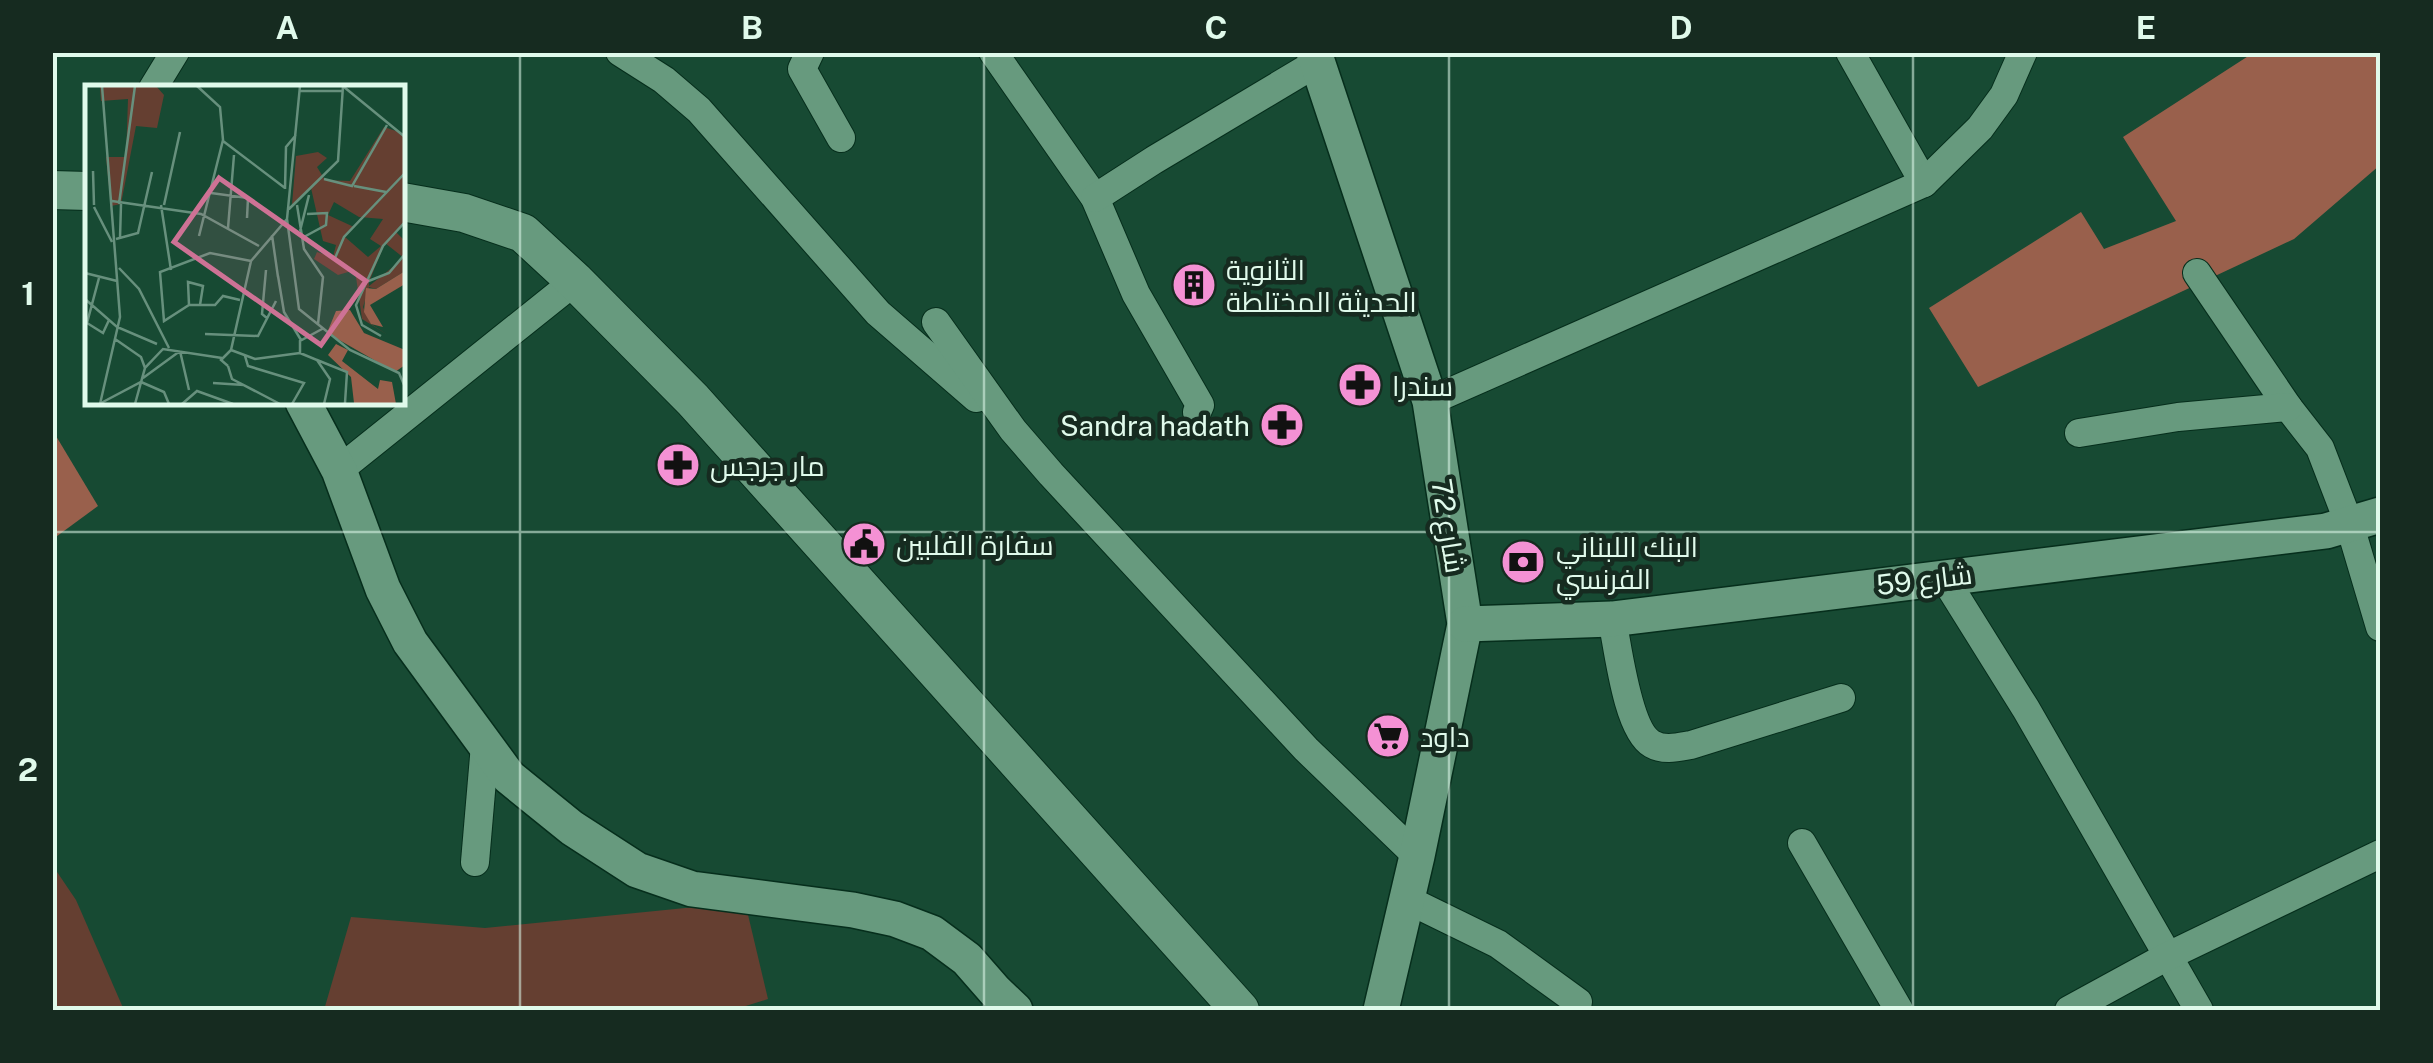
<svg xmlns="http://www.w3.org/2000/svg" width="2433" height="1063" viewBox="0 0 2433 1063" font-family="'Public Sans',Cairo,sans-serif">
  <rect width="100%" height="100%" fill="#174a33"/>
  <g fill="#653f31">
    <path d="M 53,866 L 76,900 L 124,1010 L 53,1010 Z"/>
    <path d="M 745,902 L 768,999 L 733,1010 L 324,1010 L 351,917 L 485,928 Z"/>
  </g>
  <g fill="#99604c">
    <path d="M 2253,53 L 2380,53 L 2380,165 L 2294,239 L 1978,387 L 1929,308 L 2081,212 L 2104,249 L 2176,221 L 2123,137 Z"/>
    <path d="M 53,431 L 98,506 L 53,539 L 52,539 Z"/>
  </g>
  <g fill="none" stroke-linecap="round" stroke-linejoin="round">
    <defs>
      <g id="minor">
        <path d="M 620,52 L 664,80 L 699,110 L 878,313 L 976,398"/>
        <path d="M 810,52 L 802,69 L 841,138"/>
        <path d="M 993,52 L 1095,198 L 1136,294 L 1200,405 L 1197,412"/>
        <path d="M 1850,52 L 1924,183"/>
        <path d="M 153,88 L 175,52"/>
        <path d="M 1095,198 L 1154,160 L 1318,62"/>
        <path d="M 2197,273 L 2288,407 L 2320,448 L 2350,526 L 2380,627"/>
        <path d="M 936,322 L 1013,430 L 1051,474 L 1306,749 L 1417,856"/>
        <path d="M 1430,401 L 1924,183 L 1980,128 L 2004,95 L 2023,52"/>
        <path d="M 2079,433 L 2178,417 L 2288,407"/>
        <path d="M 339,470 L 575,281"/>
        <path d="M 1943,576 L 2026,709 L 2199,1010"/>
        <path d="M 1612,619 C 1618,647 1627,730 1652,744 C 1664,751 1679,747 1691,745 L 1841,698"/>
        <path d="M 1802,843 L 1899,1010"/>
        <path d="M 475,862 L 485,745"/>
        <path d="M 1408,900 L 1498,944 L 1578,1002"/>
        <path d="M 2069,1010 L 2166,957 L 2380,854"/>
      </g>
      <g id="tertiary">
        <path d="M 1314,52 L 1430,401 L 1465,624 L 1417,856 L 1381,1010"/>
        <path d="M 303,402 L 339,470 L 383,589 L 410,642 L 509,777 L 572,828 L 637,870 L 692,889 L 853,910 L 895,919 L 932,933 L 967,959 L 995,991 L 1015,1010"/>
        <path d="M 1465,624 L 1612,619 L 2326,531 L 2380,515"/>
      </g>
      <g id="secondary">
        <path d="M 52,190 L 88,191"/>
        <path d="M 402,202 L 464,213 L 523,233 L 575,281 L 693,400 L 1240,1010"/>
      </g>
    </defs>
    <use href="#minor" stroke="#062e1c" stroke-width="30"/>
    <use href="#tertiary" stroke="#062e1c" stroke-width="38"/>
    <use href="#secondary" stroke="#062e1c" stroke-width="40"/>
    <use href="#minor" stroke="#679a7e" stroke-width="28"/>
    <use href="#tertiary" stroke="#679a7e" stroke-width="35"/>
    <use href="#secondary" stroke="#679a7e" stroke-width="38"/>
  </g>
  <path fill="none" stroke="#e0faeb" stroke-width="2.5" stroke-opacity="0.55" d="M 520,52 L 520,1010M 984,52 L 984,1010M 1449,52 L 1449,1010M 1913,52 L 1913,1010M 52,532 L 2380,532"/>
  <defs>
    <symbol id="building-disc" viewBox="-11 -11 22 22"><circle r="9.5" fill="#f491d4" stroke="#162b20"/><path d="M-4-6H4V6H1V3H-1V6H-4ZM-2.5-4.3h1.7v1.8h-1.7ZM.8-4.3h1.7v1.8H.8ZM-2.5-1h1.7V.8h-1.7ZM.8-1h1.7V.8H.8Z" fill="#111"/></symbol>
    <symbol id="pharmacy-disc" viewBox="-11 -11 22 22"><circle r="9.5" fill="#f491d4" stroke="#162b20"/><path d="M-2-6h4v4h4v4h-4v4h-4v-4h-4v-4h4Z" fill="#111"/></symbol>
    <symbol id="civic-disc" viewBox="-11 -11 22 22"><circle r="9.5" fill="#f491d4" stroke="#162b20"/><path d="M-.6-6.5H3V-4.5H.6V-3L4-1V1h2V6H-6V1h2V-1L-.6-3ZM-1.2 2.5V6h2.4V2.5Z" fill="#111"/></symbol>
    <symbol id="bank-disc" viewBox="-11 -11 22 22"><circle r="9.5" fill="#f491d4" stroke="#162b20"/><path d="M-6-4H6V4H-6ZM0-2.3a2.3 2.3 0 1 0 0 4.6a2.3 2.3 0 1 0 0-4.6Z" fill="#111"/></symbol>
    <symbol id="supermarket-disc" viewBox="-11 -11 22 22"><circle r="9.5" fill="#f491d4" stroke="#162b20"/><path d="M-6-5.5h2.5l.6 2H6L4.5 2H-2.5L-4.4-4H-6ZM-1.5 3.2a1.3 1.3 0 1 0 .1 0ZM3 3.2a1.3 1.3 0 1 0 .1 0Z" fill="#111"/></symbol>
  </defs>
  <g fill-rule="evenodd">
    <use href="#building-disc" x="1169" y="260" width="50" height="50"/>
    <use href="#pharmacy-disc" x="1335" y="360" width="50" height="50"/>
    <use href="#pharmacy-disc" x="1257" y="400" width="50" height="50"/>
    <use href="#pharmacy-disc" x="653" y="440" width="50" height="50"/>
    <use href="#civic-disc" x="839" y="519" width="50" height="50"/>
    <use href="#bank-disc" x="1498" y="537" width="50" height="50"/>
    <use href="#supermarket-disc" x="1363" y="711" width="50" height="50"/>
  </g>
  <g text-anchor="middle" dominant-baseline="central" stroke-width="9" stroke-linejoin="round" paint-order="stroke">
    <g font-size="28" fill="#e0faeb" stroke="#162b20" text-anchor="start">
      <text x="1226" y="269">الثانوية<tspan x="1226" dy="32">الحديثة المختلطة</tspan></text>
      <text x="1392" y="385">سندرا</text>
      <text x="1250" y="425" text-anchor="end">Sandra hadath</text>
      <text x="710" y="465">مار جرجس</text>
      <text x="896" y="544">سفارة الفلبين</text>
      <text x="1556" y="546">البنك اللبناني<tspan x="1556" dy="32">الفرنسي</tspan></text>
      <text x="1420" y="736">داود</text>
    </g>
    <g font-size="28" fill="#e0faeb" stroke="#162b20">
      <text transform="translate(1449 526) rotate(81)">شارع 72</text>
      <text transform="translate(1924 579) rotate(-7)">شارع 59</text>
    </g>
  </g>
  <g transform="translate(85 85)">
    <rect width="320" height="320" fill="#174a33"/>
    <path d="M 15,1 L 71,1 L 79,10 L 72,43 L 51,41 L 36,119 L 26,121 L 21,72 L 41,72 L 43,14 L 16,16 ZM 299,42 L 320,49 L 320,139 L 311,147 L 320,156 L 320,186 L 291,204 L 284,202 L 278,222 L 286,239 L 303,250 L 277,234 L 270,185 L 253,190 L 229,174 L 232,167 L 248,172 L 251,160 L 238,156 L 226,103 L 207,120 L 211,71 L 233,67 L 242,73 L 232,82 L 240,95 L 265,96 ZM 249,117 L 274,132 L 298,134 L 285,154 L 296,161 L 283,172 L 260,152 L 269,142 L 243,130 ZM 300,158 L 319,173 L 284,201 L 284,197 Z" fill="#653f31" fill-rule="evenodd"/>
    <path d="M 320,186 L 320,199 L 285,220 L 298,242 L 286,239 L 279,227 L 281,203 L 291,204 ZM 265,225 L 279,248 L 320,265 L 320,280 L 310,287 L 242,248 L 251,226 ZM 251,259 L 263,265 L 257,276 L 293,304 L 295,295 L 307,297 L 311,319 L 269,318 L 266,292 L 243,270 Z" fill="#99604c"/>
    <path fill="none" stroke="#67907d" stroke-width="2.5" d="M 112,1 L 135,22 L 138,55 L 114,151M 215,1 L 202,134 L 214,224 L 265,265 L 314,288 L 320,302M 259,2 L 320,52M 215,6 L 258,6M 138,56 L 200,103M 8,86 L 9,120M 239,94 L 267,101 L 302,40M 269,101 L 301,107M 200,104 L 201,62 L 211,50M 126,108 L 163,113 L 162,133M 27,116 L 116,129 L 174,161M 34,119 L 50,1M 76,120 L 86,185M 79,120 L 95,47M 212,120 L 219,164 L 238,192 L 233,239M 9,122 L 27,157M 204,124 L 253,76 L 258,1M 143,143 L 149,70M 215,146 L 224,110M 187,150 L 193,192M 35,153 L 36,119M 217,153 L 241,140 L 242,128 L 222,129M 31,154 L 53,148 L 67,87M 250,173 L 259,152 L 320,88M 34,183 L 54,204 L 84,263M 181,185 L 177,229 L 183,234M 0,188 L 32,196M 193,191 L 199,227 L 216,255M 14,193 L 2,238 L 18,248 L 24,235M 281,197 L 304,188 L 320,169M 0,214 L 32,242 L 72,259M 155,215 L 138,211 L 130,220 L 104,220 L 79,236 L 75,187 L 125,168 L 166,176M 104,220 L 103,197 L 118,201 L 115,220M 120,249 L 173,251 L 191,216M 296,251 L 277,240 L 271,220 L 298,161 L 320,137M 30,254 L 56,272 L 60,283M 146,265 L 170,274 L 215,268M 95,266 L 104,305M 215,268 L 232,275 L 245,294 L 239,319M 215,268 L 215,256 L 237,244M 160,271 L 163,281 L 219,298 L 207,319M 232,275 L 262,287 L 260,318M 143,281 L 136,275 L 146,265 L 166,176 L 202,134M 143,281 L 147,294 L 195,319M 58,293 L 95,266M 128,298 L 159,300M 16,318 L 56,297 L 79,307 L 84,319M 15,319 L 35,232 L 17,1M 50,319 L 60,283 L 78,264 L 137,273M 97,319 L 112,306 L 148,319"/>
    <path fill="#ce7295" fill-opacity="0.15" stroke="#ce7295" stroke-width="5" d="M 134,93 L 281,196 L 236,260 L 89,157 Z"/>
    <rect width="320" height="320" fill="none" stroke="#e0faeb" stroke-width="5"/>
  </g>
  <rect width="2433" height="1063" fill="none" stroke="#162b20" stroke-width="110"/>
  <rect x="55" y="55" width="2323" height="953" fill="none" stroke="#e0faeb" stroke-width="4"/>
  <g font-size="32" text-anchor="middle" font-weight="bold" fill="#e0faeb">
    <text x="287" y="39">A</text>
    <text x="752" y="39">B</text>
    <text x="1216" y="39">C</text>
    <text x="1681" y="39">D</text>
    <text x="2146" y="39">E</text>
    <text x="28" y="305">1</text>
    <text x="28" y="781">2</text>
  </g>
</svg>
